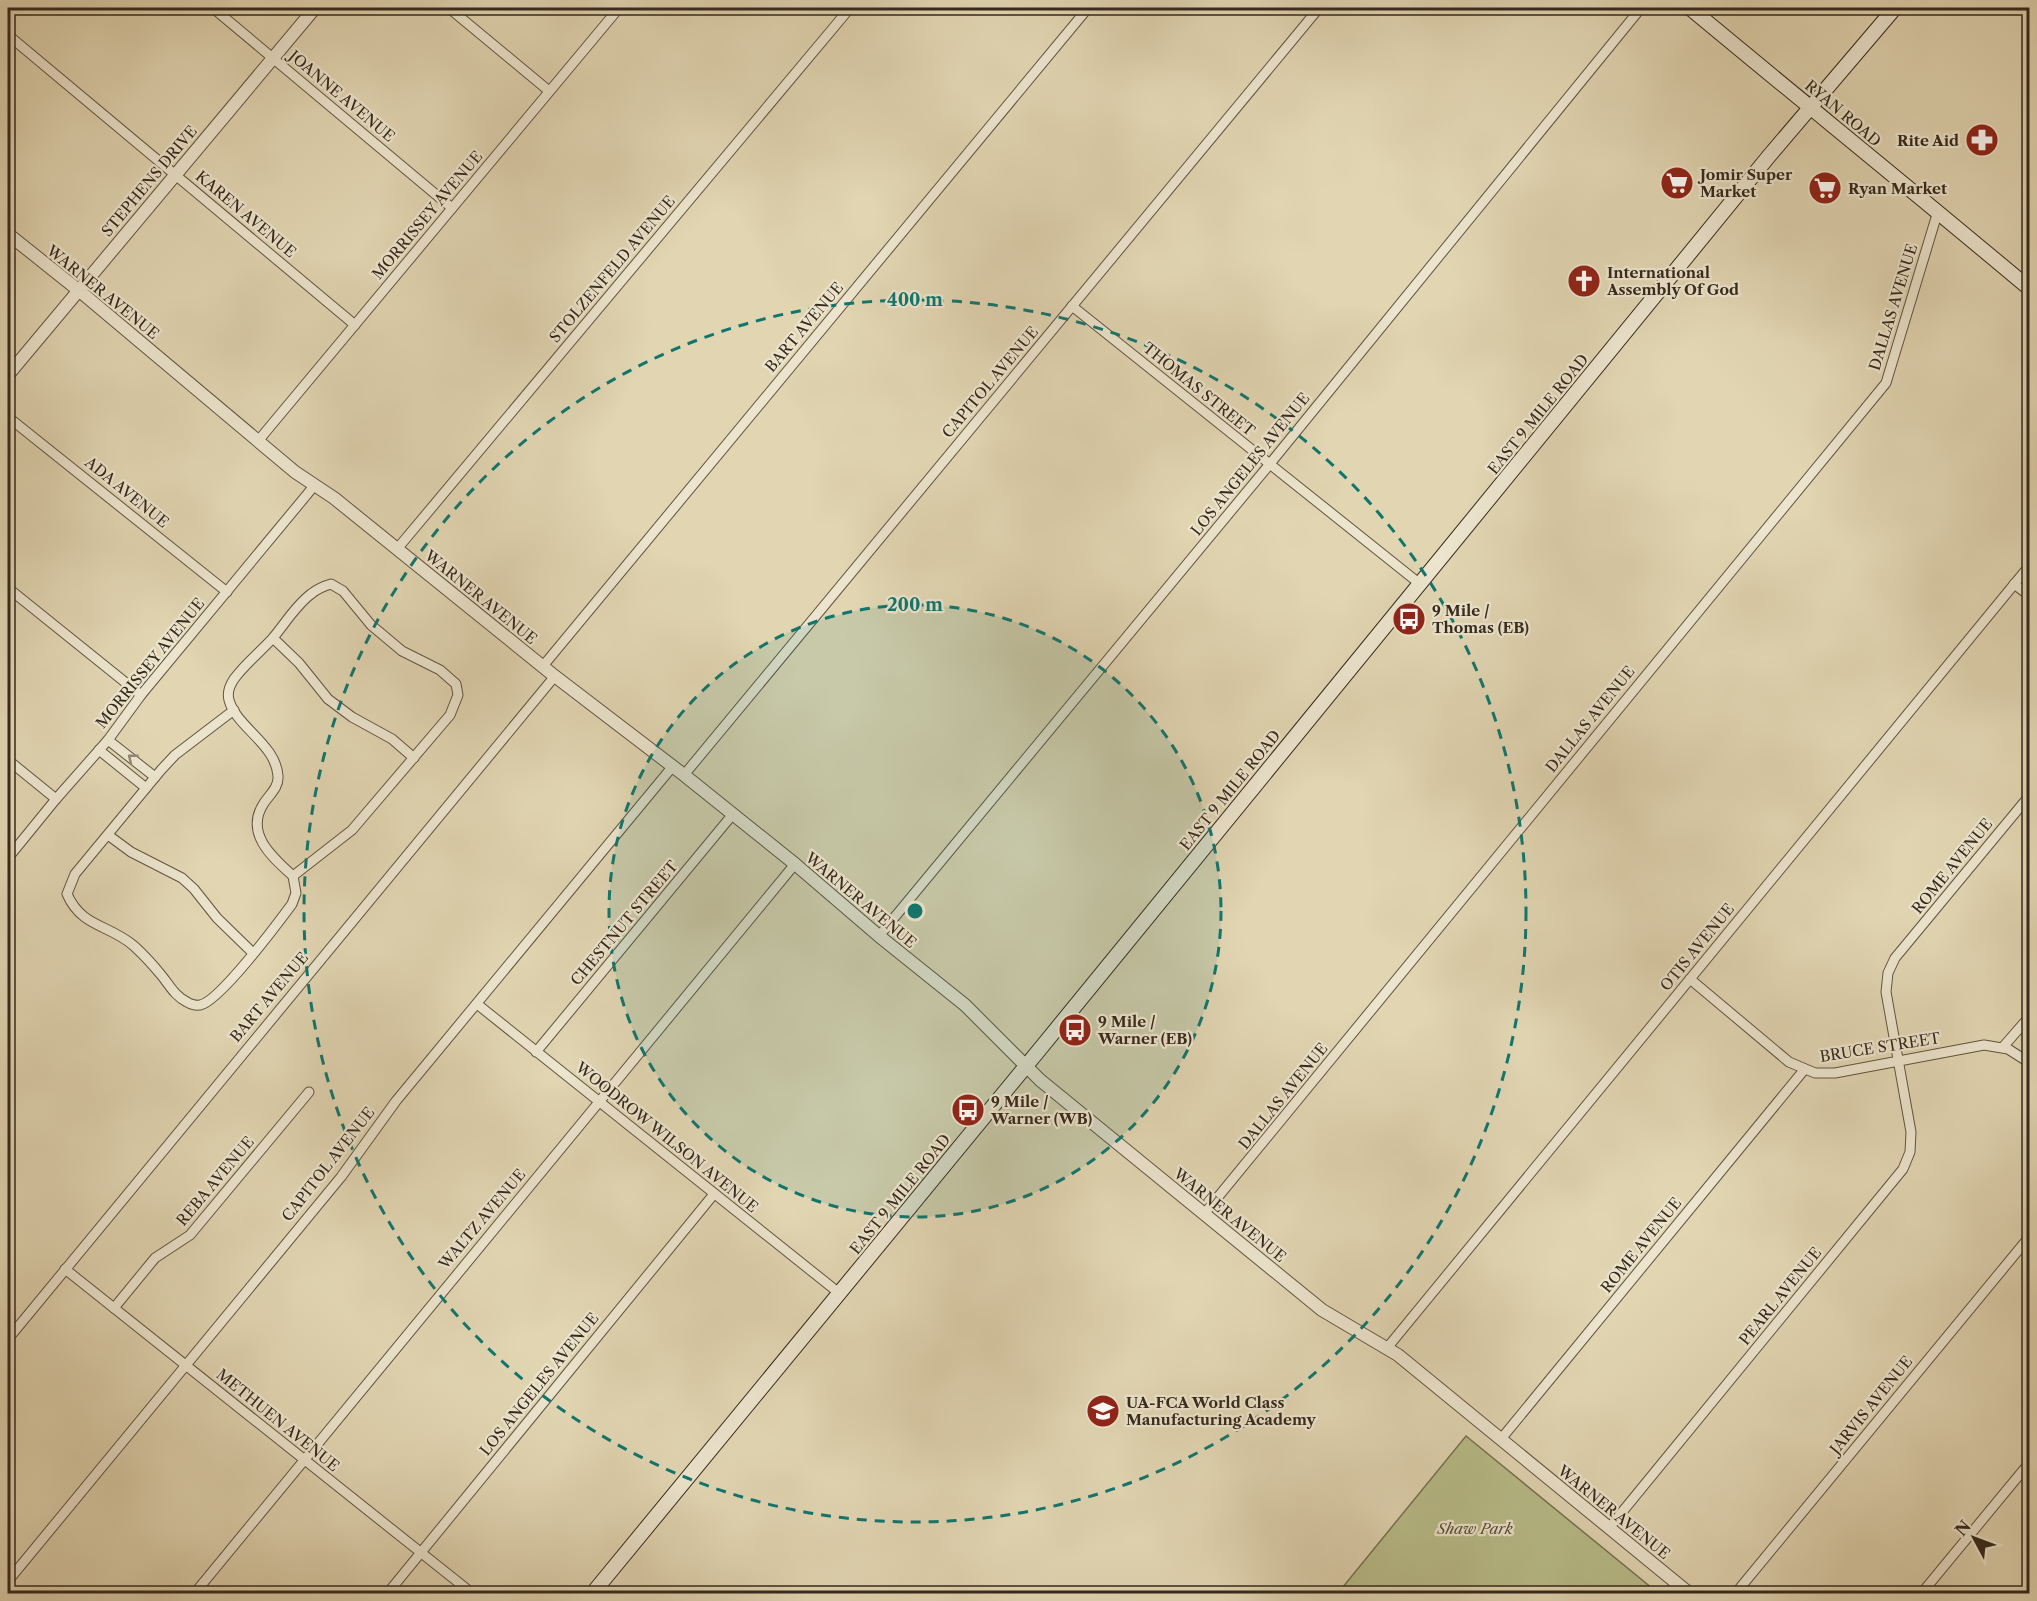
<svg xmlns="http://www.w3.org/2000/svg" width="2037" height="1601" viewBox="0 0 2037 1601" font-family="'Libre Caslon Text',serif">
  <rect width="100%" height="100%" fill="#e1d5b2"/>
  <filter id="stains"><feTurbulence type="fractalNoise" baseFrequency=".00333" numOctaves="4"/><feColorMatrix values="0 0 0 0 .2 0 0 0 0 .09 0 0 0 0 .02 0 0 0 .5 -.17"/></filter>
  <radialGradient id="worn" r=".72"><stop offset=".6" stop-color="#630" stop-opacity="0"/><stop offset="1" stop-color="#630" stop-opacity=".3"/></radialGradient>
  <path fill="#b8bc89" stroke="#767252" stroke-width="1.5" d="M 1466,1436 L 1658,1593 L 1338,1593 Z"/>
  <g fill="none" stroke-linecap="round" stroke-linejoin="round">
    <defs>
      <g id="minor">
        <path d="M 213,8 L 452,208"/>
        <path d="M 449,8 L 549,91"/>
        <path d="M 8,35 L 355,325"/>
        <path d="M 1072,306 L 1420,584"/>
        <path d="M 8,417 L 227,592"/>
        <path d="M 258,441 L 619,8"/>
        <path d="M 397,549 L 850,8"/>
        <path d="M 331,584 L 343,591 L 371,625 L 402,651 L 440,670 L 456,684 L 458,695 L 450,715 L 352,830 L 293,876 C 272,857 244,833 264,803 C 270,794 279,787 278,776 C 276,744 236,727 229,700 C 227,693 230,685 234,679 C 245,664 260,652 272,639 C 285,624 295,606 311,594 C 317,589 324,586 331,584 Z"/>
        <path d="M 2014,584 L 2030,596"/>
        <path d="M 8,588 L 141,695"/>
        <path d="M 273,638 L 299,663 L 328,699 L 352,717 L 392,739 L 414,758"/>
        <path d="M 543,666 L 1088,8"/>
        <path d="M 234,710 L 175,755 L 161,770 L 75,874 L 67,894 C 82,928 109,924 134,946 C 144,955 153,965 162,976 C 170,986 175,996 187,1002 C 190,1004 196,1006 200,1005 C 219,1002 278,923 292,904 L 296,893 L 293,876"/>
        <path d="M 108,740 L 155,777"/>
        <path d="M 99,750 L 146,788"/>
        <path d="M 8,760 L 56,799"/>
        <path d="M 684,775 L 1319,8"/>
        <path d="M 108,835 L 131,852 L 182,878 L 194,889 L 217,918 L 253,953"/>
        <path d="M 8,858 L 56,799 L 108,740 L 141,695 L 314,486"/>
        <path d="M 879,936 L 1269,465 L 1641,8"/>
        <path d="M 1690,979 L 1789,1062 L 1815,1073 L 1835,1073 L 1984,1045 L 2008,1049 L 2030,1063"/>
        <path d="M 477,1004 L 839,1293"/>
        <path d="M 2003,1047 L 2030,1016"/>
        <path d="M 536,1052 L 733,814"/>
        <path d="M 1204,1214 L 1886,383 L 1938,211"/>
        <path d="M 65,1269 L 473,1594"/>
        <path d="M 114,1308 L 155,1258 L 190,1235 L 309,1092"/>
        <path d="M 8,1339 L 555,676"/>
        <path d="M 1387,1348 L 2030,565"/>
        <path d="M 1501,1439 L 1804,1070"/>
        <path d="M 1609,1528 L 1903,1169 L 1910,1152 L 1911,1132 L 1886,992 L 1888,973 L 1895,958 L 2030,795"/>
        <path d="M 8,1581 L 341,1177 L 396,1101 L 673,766"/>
        <path d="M 194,1594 L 795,864"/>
        <path d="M 387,1594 L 714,1194"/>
        <path d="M 1735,1594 L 2030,1236"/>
        <path d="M 1921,1594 L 2030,1462"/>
      </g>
      <g id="tertiary">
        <path d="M 8,234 L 82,293 L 295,472 L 334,498 L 552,674 L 684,775 L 795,864 L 879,936 L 965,1005 L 1040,1080 L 1322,1310 L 1398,1355 L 1690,1594"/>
        <path d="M 8,375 L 315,8"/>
      </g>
      <g id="secondary">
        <path d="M 1690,8 C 1803,102 1917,194 2030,289"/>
        <path d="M 592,1594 L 1040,1049 L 1769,156 L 1895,8"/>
      </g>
    </defs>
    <use href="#minor" stroke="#605442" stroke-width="11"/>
    <use href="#tertiary" stroke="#605442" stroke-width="14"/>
    <use href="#secondary" stroke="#35291c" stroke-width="16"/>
    <use href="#minor" stroke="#ece4cd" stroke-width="9"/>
    <use href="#tertiary" stroke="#ece4cd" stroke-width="12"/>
    <use href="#secondary" stroke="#ece4cd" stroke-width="14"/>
  </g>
  <defs><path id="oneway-chevron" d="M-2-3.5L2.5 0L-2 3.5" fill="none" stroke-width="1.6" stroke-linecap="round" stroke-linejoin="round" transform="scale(1.5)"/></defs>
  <use stroke="#908674" href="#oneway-chevron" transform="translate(132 758) rotate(-141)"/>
  <circle cx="915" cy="911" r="306" fill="#0f766e" fill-opacity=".12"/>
  <g fill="none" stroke="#0f766e" stroke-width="3" stroke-dasharray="10 8">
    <circle cx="915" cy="911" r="306"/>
    <circle cx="915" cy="911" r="611"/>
  </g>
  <defs>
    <symbol id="pharmacy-disc" viewBox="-11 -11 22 22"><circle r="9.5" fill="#8f2418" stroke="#ece4cd"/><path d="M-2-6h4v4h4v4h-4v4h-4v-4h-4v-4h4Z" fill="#fff"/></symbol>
    <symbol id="supermarket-disc" viewBox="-11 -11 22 22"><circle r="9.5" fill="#8f2418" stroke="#ece4cd"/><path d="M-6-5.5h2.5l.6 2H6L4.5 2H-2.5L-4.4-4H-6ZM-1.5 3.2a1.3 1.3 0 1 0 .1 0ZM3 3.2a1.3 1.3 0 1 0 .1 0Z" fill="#fff"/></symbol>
    <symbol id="church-disc" viewBox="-11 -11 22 22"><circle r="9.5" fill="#8f2418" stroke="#ece4cd"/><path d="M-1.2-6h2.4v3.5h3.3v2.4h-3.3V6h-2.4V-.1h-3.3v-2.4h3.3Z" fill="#fff"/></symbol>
    <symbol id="bus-disc" viewBox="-11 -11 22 22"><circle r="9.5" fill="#8f2418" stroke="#ece4cd"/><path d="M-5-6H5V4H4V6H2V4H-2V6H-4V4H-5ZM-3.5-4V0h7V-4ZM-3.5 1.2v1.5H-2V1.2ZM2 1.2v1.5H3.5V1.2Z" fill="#fff"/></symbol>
    <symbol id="school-disc" viewBox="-11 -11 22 22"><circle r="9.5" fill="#8f2418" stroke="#ece4cd"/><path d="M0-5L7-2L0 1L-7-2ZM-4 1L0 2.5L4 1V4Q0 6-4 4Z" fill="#fff"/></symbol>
  </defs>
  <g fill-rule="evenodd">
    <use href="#pharmacy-disc" x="1963" y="121" width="38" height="38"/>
    <use href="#supermarket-disc" x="1658" y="164" width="38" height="38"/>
    <use href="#supermarket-disc" x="1806" y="169" width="38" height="38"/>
    <use href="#church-disc" x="1565" y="262" width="38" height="38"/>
    <use href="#bus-disc" x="1390" y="600" width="38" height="38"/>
    <use href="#bus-disc" x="1056" y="1011" width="38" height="38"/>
    <use href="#bus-disc" x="949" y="1091" width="38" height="38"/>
    <use href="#school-disc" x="1084" y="1392" width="38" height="38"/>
  </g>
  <g text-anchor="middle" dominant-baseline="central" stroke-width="4.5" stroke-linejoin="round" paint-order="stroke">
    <g font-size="15" fill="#35291c" stroke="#ece4cd">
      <text transform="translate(342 96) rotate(40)">JOANNE AVENUE</text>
      <text transform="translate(1843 113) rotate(40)">RYAN ROAD</text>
      <text transform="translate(149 181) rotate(-50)">STEPHENS DRIVE</text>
      <text transform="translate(246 214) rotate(40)">KAREN AVENUE</text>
      <text transform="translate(427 215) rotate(-50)">MORRISSEY AVENUE</text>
      <text transform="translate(612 269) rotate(-50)">STOLZENFELD AVENUE</text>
      <text transform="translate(103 292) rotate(39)">WARNER AVENUE</text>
      <text transform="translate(1893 307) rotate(-73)">DALLAS AVENUE</text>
      <text transform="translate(804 327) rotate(-50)">BART AVENUE</text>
      <text transform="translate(990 382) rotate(-50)">CAPITOL AVENUE</text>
      <text transform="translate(1199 389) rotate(39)">THOMAS STREET</text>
      <text transform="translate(1538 414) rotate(-51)">EAST 9 MILE ROAD</text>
      <text transform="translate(1250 464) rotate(-51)">LOS ANGELES AVENUE</text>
      <text transform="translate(127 492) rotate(39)">ADA AVENUE</text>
      <text transform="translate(481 597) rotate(39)">WARNER AVENUE</text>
      <text transform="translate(150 663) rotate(-51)">MORRISSEY AVENUE</text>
      <text transform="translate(1590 719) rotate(-51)">DALLAS AVENUE</text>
      <text transform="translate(1230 790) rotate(-51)">EAST 9 MILE ROAD</text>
      <text transform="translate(1952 866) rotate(-51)">ROME AVENUE</text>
      <text transform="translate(861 900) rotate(40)">WARNER AVENUE</text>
      <text transform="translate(624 923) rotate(-50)">CHESTNUT STREET</text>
      <text transform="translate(1697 947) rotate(-51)">OTIS AVENUE</text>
      <text transform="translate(269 997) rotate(-50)">BART AVENUE</text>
      <text transform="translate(1880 1047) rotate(-9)">BRUCE STREET</text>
      <text transform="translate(1283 1096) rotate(-51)">DALLAS AVENUE</text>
      <text transform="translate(667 1137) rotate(39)">WOODROW WILSON AVENUE</text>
      <text transform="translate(328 1164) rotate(-52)">CAPITOL AVENUE</text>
      <text transform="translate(215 1181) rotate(-50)">REBA AVENUE</text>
      <text transform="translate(900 1194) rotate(-51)">EAST 9 MILE ROAD</text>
      <text transform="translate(1230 1215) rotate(39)">WARNER AVENUE</text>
      <text transform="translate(482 1219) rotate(-50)">WALTZ AVENUE</text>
      <text transform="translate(1641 1245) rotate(-51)">ROME AVENUE</text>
      <text transform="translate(1780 1296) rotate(-51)">PEARL AVENUE</text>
      <text transform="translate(539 1384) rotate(-51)">LOS ANGELES AVENUE</text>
      <text transform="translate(1871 1405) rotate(-51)">JARVIS AVENUE</text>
      <text transform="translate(278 1420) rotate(39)">METHUEN AVENUE</text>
      <text transform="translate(1614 1512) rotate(39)">WARNER AVENUE</text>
    </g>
    <g font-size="15" font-weight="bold" fill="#35291c" stroke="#ece4cd" text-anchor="start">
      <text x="1959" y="140" text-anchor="end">Rite Aid</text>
      <text x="1700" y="174">Jomir Super<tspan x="1700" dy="17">Market</tspan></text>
      <text x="1848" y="188">Ryan Market</text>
      <text x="1607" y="272">International<tspan x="1607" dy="17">Assembly Of God</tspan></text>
      <text x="1432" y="610">9 Mile /<tspan x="1432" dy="17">Thomas (EB)</tspan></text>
      <text x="1098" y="1021">9 Mile /<tspan x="1098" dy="17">Warner (EB)</tspan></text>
      <text x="991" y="1101">9 Mile /<tspan x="991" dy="17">Warner (WB)</tspan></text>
      <text x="1126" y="1402">UA-FCA World Class<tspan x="1126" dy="17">Manufacturing Academy</tspan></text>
    </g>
    <g font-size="15" font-style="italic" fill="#564e37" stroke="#ece4cd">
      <text x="1475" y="1528">Shaw Park</text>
    </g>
  </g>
  <circle cx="915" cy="911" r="9" fill="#0f766e" stroke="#ece4cd" stroke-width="3"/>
  <g font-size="18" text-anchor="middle" font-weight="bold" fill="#0f766e" stroke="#ece4cd" stroke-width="4.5" stroke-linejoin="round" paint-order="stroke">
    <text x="915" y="306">400 m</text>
    <text x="915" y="611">200 m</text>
  </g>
  <rect width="2037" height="1601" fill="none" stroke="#e1d5b2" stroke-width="30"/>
  <rect x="9" y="9" width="2019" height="1583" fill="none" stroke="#35291c" stroke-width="3"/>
  <rect x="15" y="15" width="2007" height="1571" fill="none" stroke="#35291c" stroke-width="1.5"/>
  <g transform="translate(1974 1538) rotate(311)" stroke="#ece4cd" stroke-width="4.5" paint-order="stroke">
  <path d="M0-4.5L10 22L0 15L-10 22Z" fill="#35291c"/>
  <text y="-9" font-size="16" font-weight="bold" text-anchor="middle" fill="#35291c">N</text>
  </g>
  <rect width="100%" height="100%" filter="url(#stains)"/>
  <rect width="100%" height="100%" fill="url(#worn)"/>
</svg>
